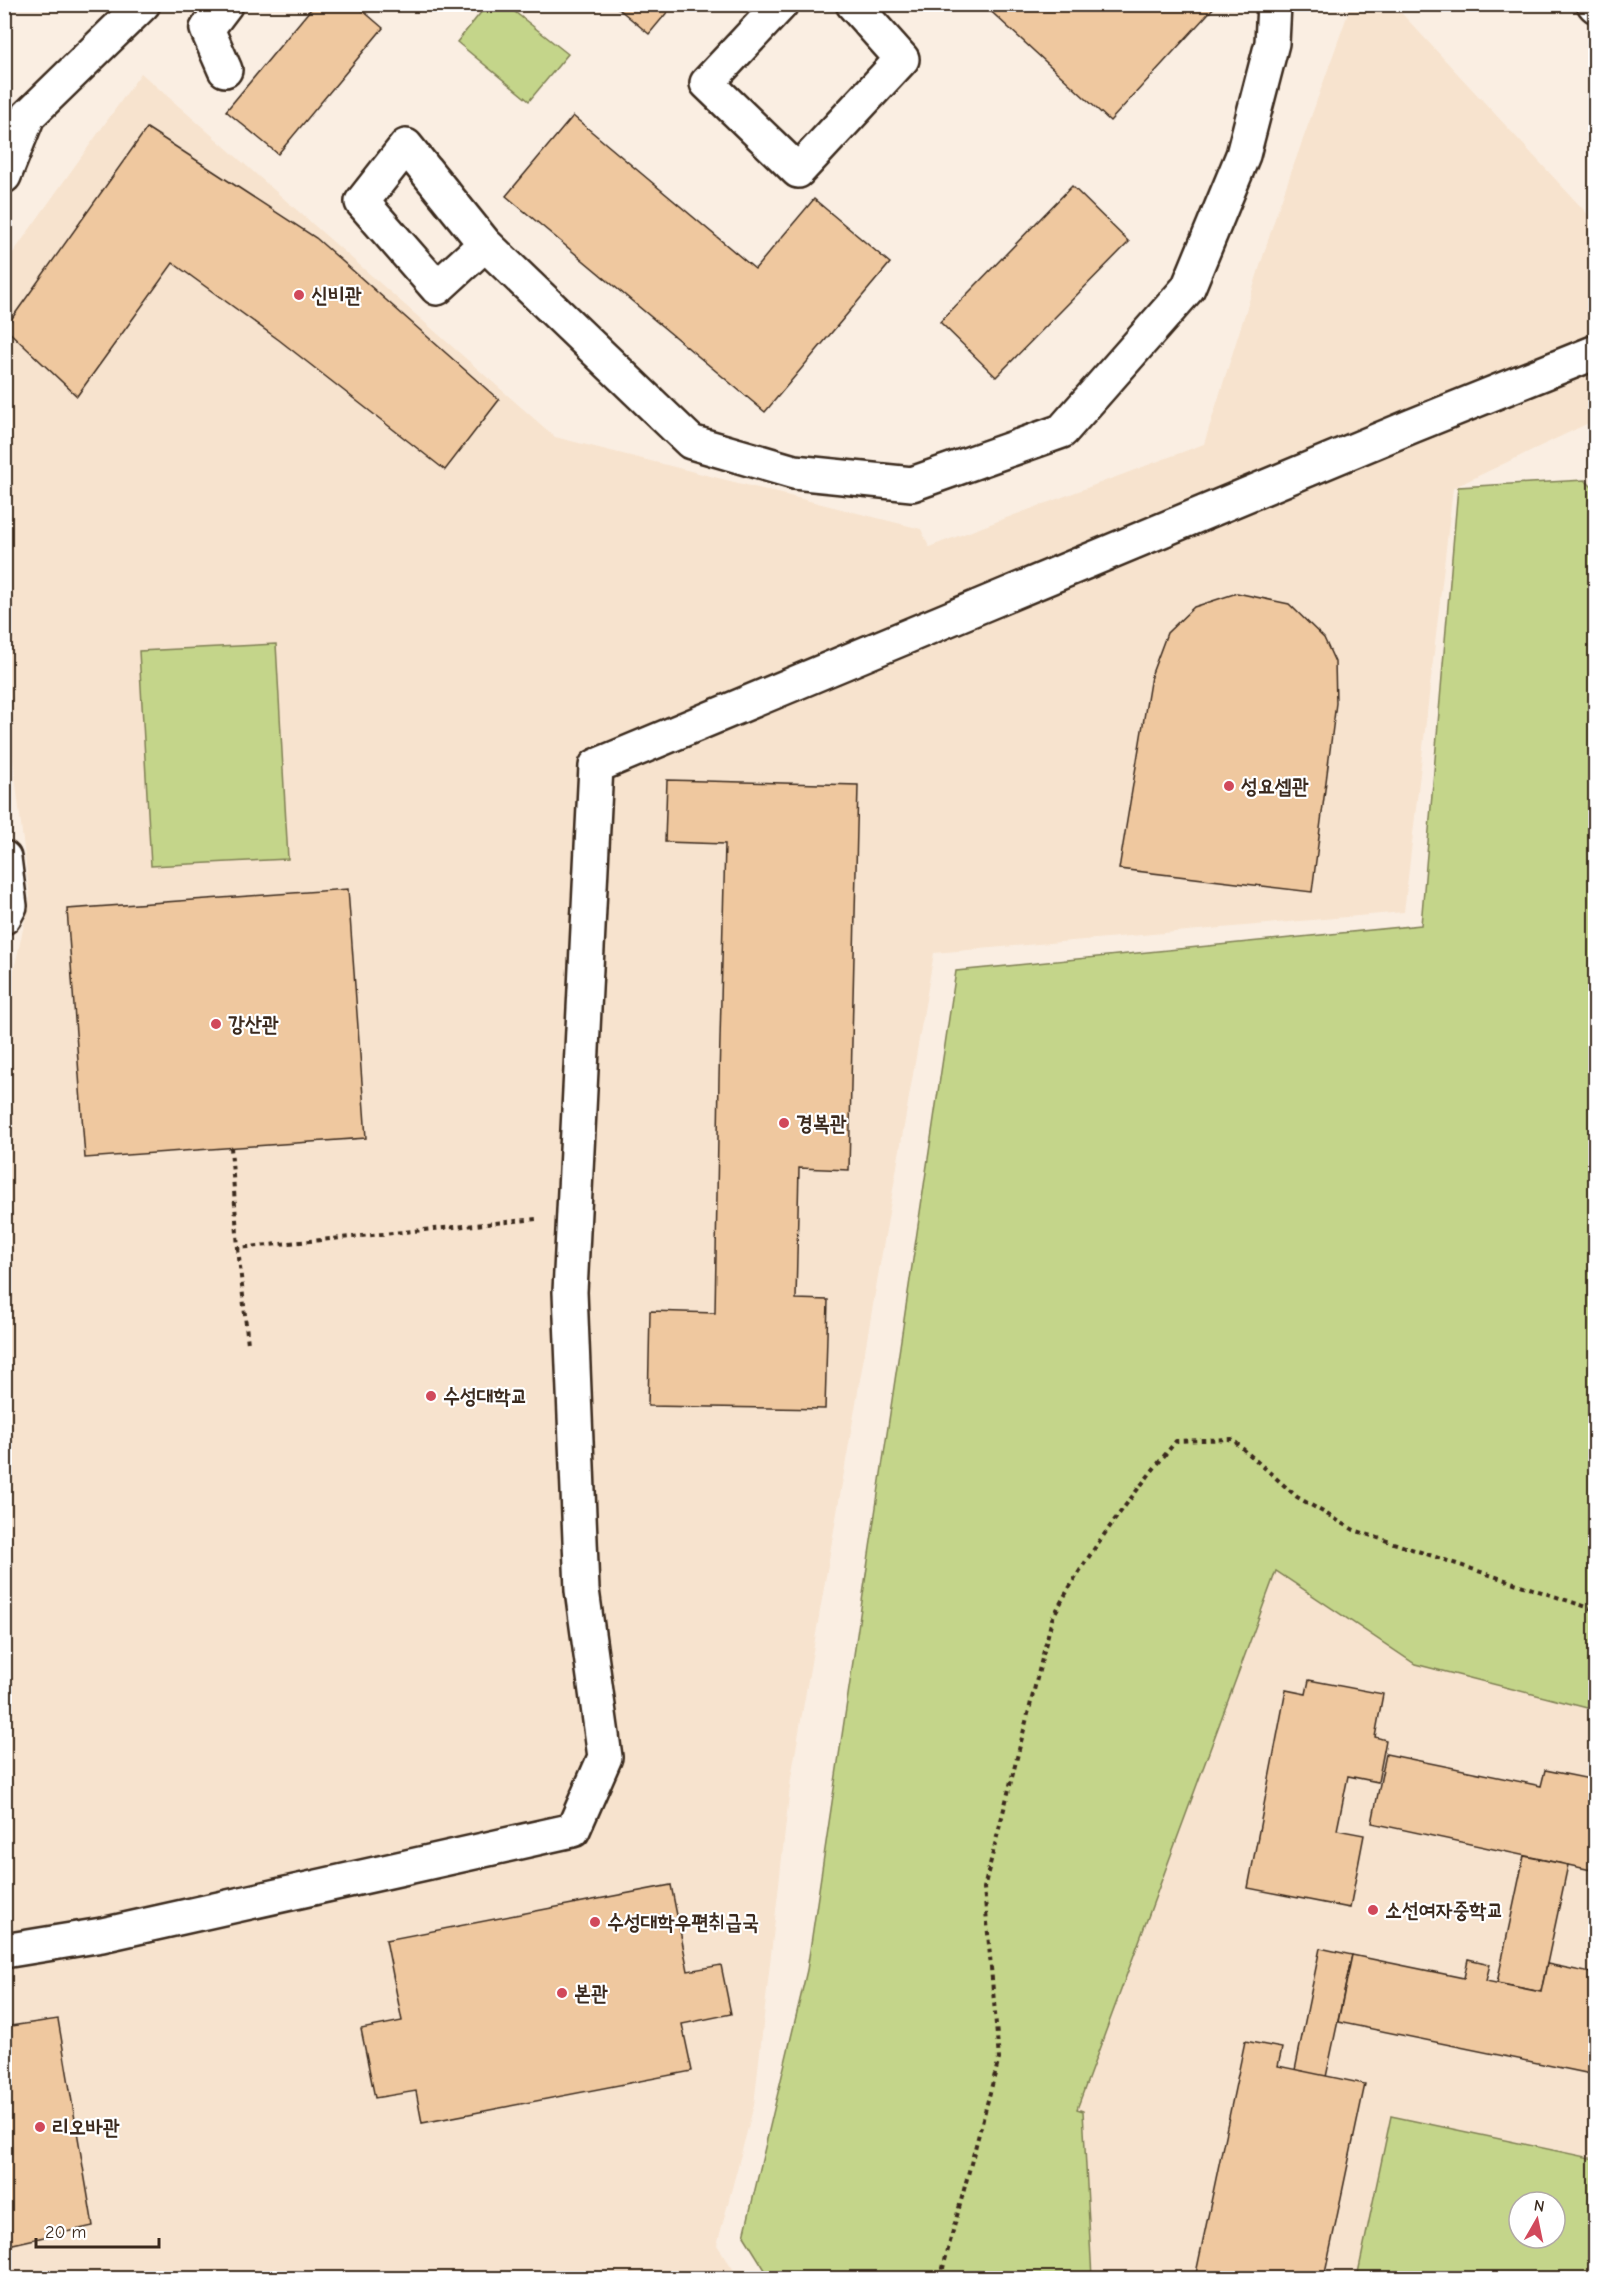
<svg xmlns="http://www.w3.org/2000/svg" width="1600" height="2283" viewBox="0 0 1600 2283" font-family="'Comic Neue','Poor Story',sans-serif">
  <rect width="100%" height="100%" fill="#faeee2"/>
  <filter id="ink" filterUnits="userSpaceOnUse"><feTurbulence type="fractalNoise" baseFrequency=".0167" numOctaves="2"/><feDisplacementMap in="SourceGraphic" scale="12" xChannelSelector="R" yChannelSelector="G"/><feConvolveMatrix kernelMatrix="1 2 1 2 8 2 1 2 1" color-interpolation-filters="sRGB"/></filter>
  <g filter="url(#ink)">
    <g fill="#f7e3ce" fill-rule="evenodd">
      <path d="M 1351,5 L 1394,5 L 1595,222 L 1595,420 L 1453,488 L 1404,912 L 934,953 L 791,1778 L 754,2105 L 717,2245 L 739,2278 L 5,2278 L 4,1015 L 30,898 L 4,686 L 5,264 L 141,73 L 555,437 L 921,529 L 929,547 L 1204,444 L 1277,212 Z"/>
      <path d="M 1276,1571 L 1415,1664 L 1595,1710 L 1595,2278 L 1092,2278 L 1083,2111 L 1077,2109 ZM 1519,2202 L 1555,2202 L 1555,2238 L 1519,2238 Z"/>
    </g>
    <g fill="#c4d58a" stroke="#808054" stroke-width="1.5" fill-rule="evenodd">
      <path d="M 487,5 L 506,5 L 568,54 L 529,101 L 457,42 Z"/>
      <path d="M 1585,480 L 1596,491 L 1595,1710 L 1415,1664 L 1276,1571 L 1077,2109 L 1083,2111 L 1092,2278 L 770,2278 L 744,2236 L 807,1970 L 956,971 L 1421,925 L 1458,487 Z"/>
      <path d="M 276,644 L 288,859 L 151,866 L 139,651 Z"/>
      <path d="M 1391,2116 L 1595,2159 L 1595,2278 L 1357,2278 ZM 1519,2202 L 1555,2202 L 1555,2238 L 1519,2238 Z"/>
    </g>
    <g fill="#efc89f" stroke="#3b2a1e" stroke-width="1.5">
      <path d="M 315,4 L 355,4 L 383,28 L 278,154 L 226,111 Z"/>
      <path d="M 613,4 L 674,4 L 649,34 Z"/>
      <path d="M 983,4 L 1217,4 L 1110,121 Z"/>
      <path d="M 573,116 L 755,269 L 814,199 L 890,263 L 765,412 L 506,196 Z"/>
      <path d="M 147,128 L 316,238 L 499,400 L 445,470 L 279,340 L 173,263 L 77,396 L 5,328 Z"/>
      <path d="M 1072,186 L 1129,242 L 996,377 L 940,322 Z"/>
      <path d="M 1237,593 L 1289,604 L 1324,638 L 1335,662 L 1336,703 L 1312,892 L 1119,869 L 1151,676 L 1167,633 L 1194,607 Z"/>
      <path d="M 667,780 L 858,785 L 849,1170 L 799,1168 L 796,1299 L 828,1300 L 825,1409 L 648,1406 L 650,1311 L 715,1313 L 719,1078 L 725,844 L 665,842 Z"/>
      <path d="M 348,889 L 366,1138 L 85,1158 L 67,909 Z"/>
      <path d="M 1309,1680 L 1383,1694 L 1375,1737 L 1386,1740 L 1378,1782 L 1348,1776 L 1337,1830 L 1364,1835 L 1350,1908 L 1248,1888 L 1286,1690 L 1306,1694 Z"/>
      <path d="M 1386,1754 L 1541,1786 L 1545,1770 L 1595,1780 L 1589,1806 L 1596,1807 L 1596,1871 L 1372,1823 Z"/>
      <path d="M 1524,1856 L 1568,1865 L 1541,1992 L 1497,1983 Z"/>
      <path d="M 671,1885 L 688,1971 L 721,1965 L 731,2014 L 682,2024 L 692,2071 L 422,2123 L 416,2091 L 375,2098 L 361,2029 L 402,2021 L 386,1940 Z"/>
      <path d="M 1320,1948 L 1352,1955 L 1326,2077 L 1295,2070 Z"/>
      <path d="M 1352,1955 L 1464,1978 L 1468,1959 L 1490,1964 L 1486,1981 L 1541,1992 L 1547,1964 L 1596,1974 L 1596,2075 L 1338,2022 Z"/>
      <path d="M 58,2019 L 93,2226 L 4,2246 L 4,2027 Z"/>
      <path d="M 1245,2041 L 1282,2048 L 1278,2066 L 1365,2084 L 1324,2278 L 1195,2278 Z"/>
    </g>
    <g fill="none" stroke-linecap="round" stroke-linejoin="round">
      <defs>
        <g id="minor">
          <path d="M 781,4 L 707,83 L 798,171 L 902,59 L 853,4"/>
          <path d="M 1594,4 L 1596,6"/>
          <path d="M 225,70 L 207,29 L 226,4"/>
          <path d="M 4,176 L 28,116 L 143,4"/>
          <path d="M 485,244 L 437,288 L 362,202 L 406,146 L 485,244 L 691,442 L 794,472 L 912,484 L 1062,431 L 1188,288 L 1243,155 L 1272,43 L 1274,4"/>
          <path d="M 4,858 L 10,906 L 4,917"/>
          <path d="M 4,1951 L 102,1935 L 573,1830 L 605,1757 L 582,1590 L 570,1292 L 596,766 L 1412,426 L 1596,352"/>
        </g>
      </defs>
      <use href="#minor" stroke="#3b2a1e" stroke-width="38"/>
      <g stroke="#3b2a1e" stroke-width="4" stroke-dasharray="4.5 4.5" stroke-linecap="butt">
        <path d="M 231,1147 L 238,1248 L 537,1219"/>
        <path d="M 238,1248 L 248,1344"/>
        <path d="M 946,2278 L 943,2268 L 999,2059 L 984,1888 L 1052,1619 C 1085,1555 1131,1497 1176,1441 L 1232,1439 L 1297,1497 L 1354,1530 L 1596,1610"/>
      </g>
      <use href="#minor" stroke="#fff" stroke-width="33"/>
    </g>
  </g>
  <g fill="#d1495b" stroke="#fff" stroke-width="2">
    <circle cx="299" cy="295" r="6"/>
    <circle cx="1229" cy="786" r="6"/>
    <circle cx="216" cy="1024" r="6"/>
    <circle cx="784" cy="1123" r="6"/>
    <circle cx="431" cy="1396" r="6"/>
    <circle cx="1373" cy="1910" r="6"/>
    <circle cx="595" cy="1922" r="6"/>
    <circle cx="562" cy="1993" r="6"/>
    <circle cx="40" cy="2127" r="6"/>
  </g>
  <g text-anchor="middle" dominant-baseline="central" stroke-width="4.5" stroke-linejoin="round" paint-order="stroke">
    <g font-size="21" font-weight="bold" fill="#3b2a1e" stroke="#fff" text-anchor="start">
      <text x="311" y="295">신비관</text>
      <text x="1241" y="786">성요셉관</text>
      <text x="228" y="1024">강산관</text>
      <text x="796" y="1123">경복관</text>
      <text x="443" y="1396">수성대학교</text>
      <text x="1385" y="1910">소선여자중학교</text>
      <text x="607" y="1922">수성대학우편취급국</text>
      <text x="574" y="1993">본관</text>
      <text x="52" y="2127">리오바관</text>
    </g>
  </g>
  <rect width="1600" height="2283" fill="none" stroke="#fff" stroke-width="24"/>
  <rect x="12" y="12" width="1576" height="2259" fill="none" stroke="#3b2a1e" stroke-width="2" filter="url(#ink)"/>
  <g transform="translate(1537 2220) rotate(9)"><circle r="28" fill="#ffffff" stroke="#b1aaa5" stroke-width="1.5"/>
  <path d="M0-4.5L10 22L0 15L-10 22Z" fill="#d1495b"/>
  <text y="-9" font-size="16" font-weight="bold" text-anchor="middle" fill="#3b2a1e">N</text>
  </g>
  <path d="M36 2238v9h123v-9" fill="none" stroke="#3b2a1e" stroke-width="3"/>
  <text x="45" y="2238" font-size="18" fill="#3b2a1e" stroke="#ffffff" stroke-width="4.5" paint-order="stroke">20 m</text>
</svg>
